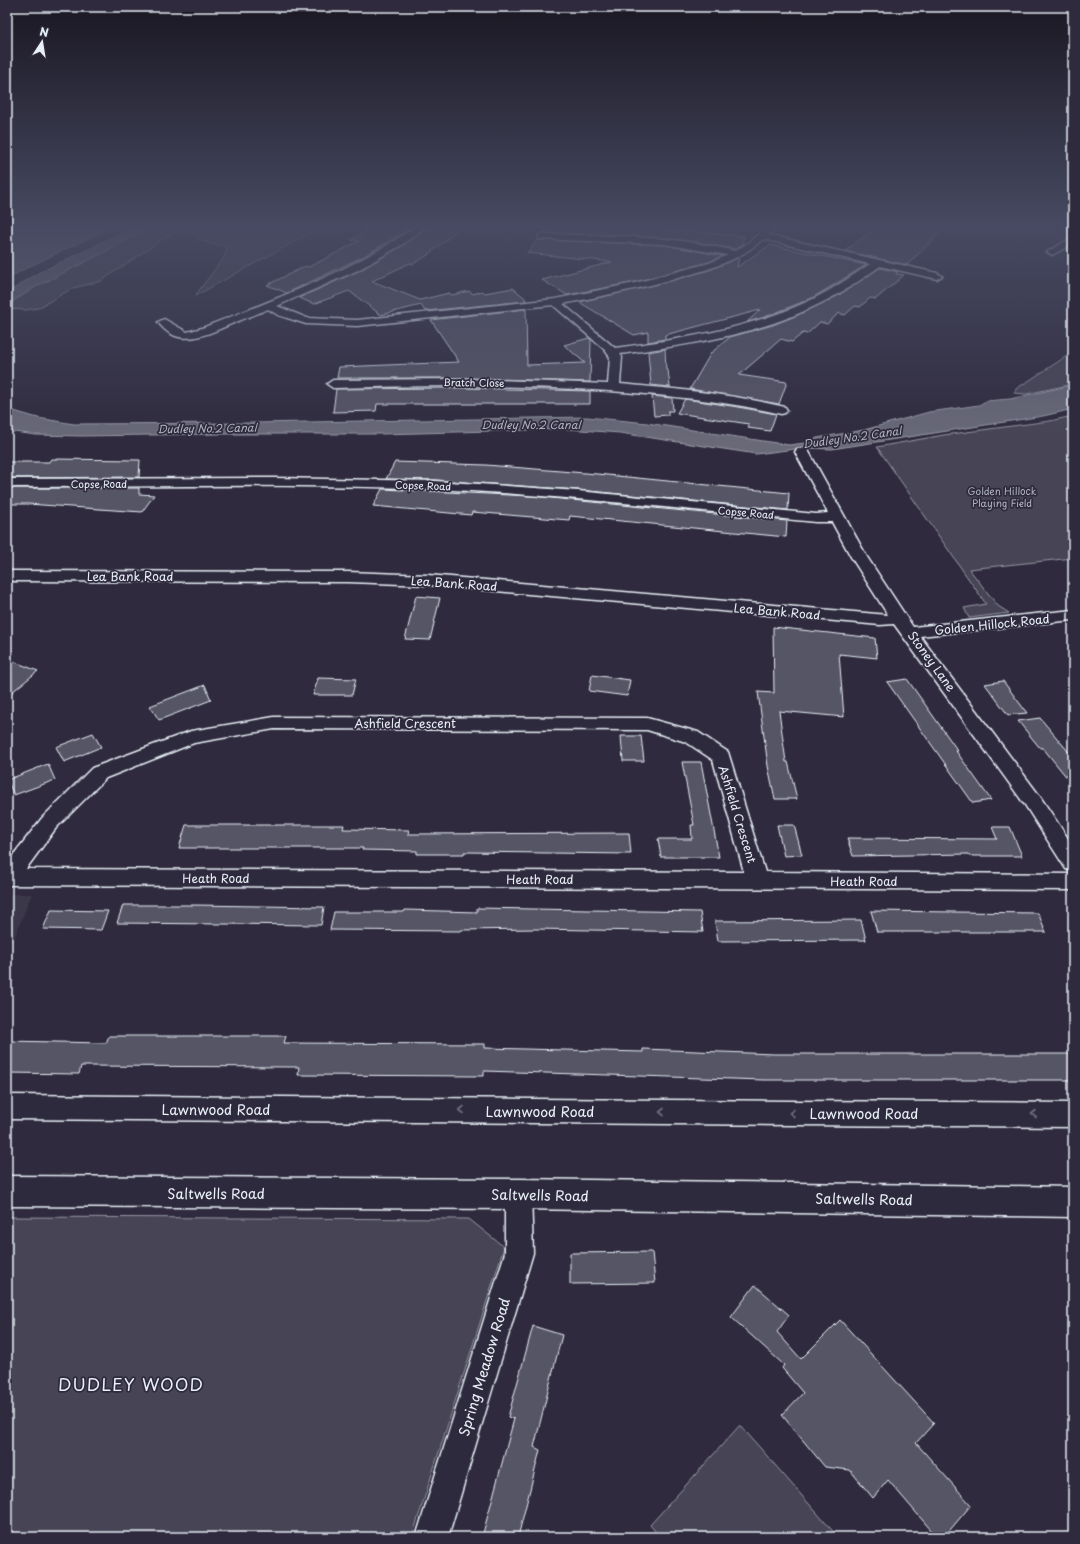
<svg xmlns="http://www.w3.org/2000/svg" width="1080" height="1544" viewBox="0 0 1080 1544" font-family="'Playpen Sans',sans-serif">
  <rect width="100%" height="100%" fill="#2f2a3d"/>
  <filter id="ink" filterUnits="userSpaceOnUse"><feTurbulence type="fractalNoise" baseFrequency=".025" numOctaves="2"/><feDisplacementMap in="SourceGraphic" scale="8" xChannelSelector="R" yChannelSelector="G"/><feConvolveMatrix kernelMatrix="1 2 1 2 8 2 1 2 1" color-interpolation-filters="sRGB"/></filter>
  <g filter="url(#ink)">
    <path fill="#3b3749" d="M 7,894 L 32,894 L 7,956 Z"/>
    <g fill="#464455" stroke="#979aa6">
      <path d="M 150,227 L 321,227 L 195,296 L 224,257 L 228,247 C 221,245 212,245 206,242 C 191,236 192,227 172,233 L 101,281 L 73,288 L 38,308 L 26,310 L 7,309 L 7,305 L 37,286 L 105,252 Z"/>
      <path d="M 1073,352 L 1073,384 L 1026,394 L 1014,393 L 1016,389 Z"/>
      <path d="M 1073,416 L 1073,558 L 969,569 L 998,606 L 1009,613 L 969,618 L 964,608 L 986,604 L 877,447 L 944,435 L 1050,421 Z"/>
      <path d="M 7,1217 L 469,1219 L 504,1247 L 412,1537 L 7,1537 Z"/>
      <path d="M 740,1425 L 838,1537 L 660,1537 L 650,1525 Z"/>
    </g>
    <g fill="#696978" stroke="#9c9fab">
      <path d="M 7,227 L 112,227 L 28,267 L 7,279 Z"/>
      <path d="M 131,227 L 150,227 L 105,252 L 37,286 L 7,305 L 7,293 L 38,273 L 93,247 Z"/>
      <path d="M 1073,385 L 1073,409 L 1043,416 L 832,449 L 803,448 L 756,454 L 620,433 L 567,429 L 381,434 L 220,434 L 81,436 L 36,435 L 7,431 L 7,409 L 38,418 L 74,424 L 253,423 L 587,417 L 647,423 L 789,445 L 805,443 L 817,438 L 864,430 L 929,412 L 979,405 L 986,401 L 1010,399 Z"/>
    </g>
    <g fill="#575565" stroke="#e8f1f8">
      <path d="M 373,227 L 412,227 L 364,256 L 287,293 L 267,285 L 306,266 L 309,267 L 359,241 L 351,240 Z"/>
      <path d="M 427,227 L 461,227 L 428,255 L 413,264 L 410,263 L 372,281 L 420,300 L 449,293 L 452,295 L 469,291 L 473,294 L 482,291 L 485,293 L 513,288 L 525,298 L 526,301 L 425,311 L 421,305 L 381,315 L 349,291 L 314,304 L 299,298 L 359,271 L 404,245 Z"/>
      <path d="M 549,227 L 640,227 L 744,236 L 742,245 L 735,249 L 664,238 L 544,233 Z"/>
      <path d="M 877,227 L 946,227 L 907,265 L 845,251 Z"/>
      <path d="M 538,240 L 664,245 L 723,256 L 709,262 L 635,282 L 567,295 L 542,280 L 612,262 L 527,253 Z"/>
      <path d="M 770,245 L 866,265 L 812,298 L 765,317 L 747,322 L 760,310 L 665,335 L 665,339 L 648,342 L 648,332 L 634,335 L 579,302 L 674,280 L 710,270 L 739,257 L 737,267 Z"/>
      <path d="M 880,268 L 898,272 L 896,274 L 904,275 L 876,299 L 870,298 L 860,307 L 855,306 L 845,315 L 839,313 L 827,324 L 820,322 L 807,334 L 803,333 L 792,342 L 781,339 L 739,375 L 787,382 L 779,404 L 690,389 L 711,353 L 730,337 L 773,325 L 798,315 L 837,296 Z"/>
      <path d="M 526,309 L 527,365 L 585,363 L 564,345 L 589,338 L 591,340 L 590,382 L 467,378 L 337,378 L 339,367 L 459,362 L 431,320 Z"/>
      <path d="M 665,349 L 666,370 L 668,370 L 670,387 L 651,385 L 648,352 Z"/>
      <path d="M 458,388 L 590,391 L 590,404 L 377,404 L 376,411 L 333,412 L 336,389 Z"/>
      <path d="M 652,396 L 672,398 L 673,411 L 668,411 L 668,415 L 654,416 Z"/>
      <path d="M 685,399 L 738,407 L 776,414 L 770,431 L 748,428 L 749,424 L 677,413 Z"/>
      <path d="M 51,459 L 140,460 L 139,477 L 7,478 L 7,462 L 49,462 Z"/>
      <path d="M 395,462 L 486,465 L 597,474 L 789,493 L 788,510 L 578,490 L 435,480 L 386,479 Z"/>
      <path d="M 7,488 L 139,488 L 139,494 L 154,495 L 142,512 L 28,504 L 7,504 Z"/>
      <path d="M 382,489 L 530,496 L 787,521 L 786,537 L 570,516 L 569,520 L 472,512 L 471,515 L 373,506 Z"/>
      <path d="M 416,596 L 440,598 L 430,640 L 405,639 Z"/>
      <path d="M 773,627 L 875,638 L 877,658 L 839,654 L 844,717 L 779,711 L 786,762 L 788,762 L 797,799 L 775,799 L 768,766 L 758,692 L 774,693 Z"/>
      <path d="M 7,659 L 38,671 L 7,696 Z"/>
      <path d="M 592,675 L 630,680 L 627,696 L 589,691 Z"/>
      <path d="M 318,678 L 356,679 L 352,695 L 313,695 Z"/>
      <path d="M 907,679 L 958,751 L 956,751 L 991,800 L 973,803 L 887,682 Z"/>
      <path d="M 1003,681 L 1027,713 L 1008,715 L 985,684 Z"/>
      <path d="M 205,685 L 211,700 L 159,720 L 150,706 Z"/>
      <path d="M 1040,718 L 1073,757 L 1073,785 L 1043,748 L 1040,748 L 1018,721 Z"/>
      <path d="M 93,733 L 101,747 L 64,762 L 56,747 Z"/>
      <path d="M 621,736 L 641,736 L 644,761 L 623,761 Z"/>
      <path d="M 682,762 L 701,762 L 719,857 L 661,857 L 658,839 L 692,839 L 691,825 L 694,825 Z"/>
      <path d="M 48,764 L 55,780 L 14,795 L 7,780 Z"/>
      <path d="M 186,825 L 344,825 L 343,829 L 409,830 L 408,834 L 629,833 L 631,854 L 464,852 L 464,854 L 417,854 L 417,851 L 362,850 L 363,848 L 179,848 Z"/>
      <path d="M 777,825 L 794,825 L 802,855 L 784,856 Z"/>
      <path d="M 992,827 L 1010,827 L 1022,856 L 969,856 L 968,854 L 853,856 L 847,838 L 997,839 Z"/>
      <path d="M 123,905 L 194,905 L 324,907 L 321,925 L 117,923 Z"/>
      <path d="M 477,908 L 700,912 L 703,932 L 535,929 L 461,930 L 461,931 L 330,930 L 334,912 L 404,912 L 405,910 L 477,912 Z"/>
      <path d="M 51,910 L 108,911 L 101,930 L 43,929 Z"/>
      <path d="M 871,911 L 1038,913 L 1046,932 L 877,932 Z"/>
      <path d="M 861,920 L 866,940 L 718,941 L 715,921 Z"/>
      <path d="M 109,1036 L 286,1036 L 284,1043 L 485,1044 L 485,1048 L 643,1052 L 643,1049 L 774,1054 L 1073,1054 L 1073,1080 L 764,1080 L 484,1071 L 484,1076 L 298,1075 L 299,1067 L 81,1066 L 79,1074 L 7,1073 L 7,1041 L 106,1043 Z"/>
      <path d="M 652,1252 L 655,1283 L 570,1284 L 570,1253 Z"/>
      <path d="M 755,1285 L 789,1315 L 777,1332 L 801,1359 L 840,1320 L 934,1423 L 916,1443 L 971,1505 L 944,1537 L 937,1537 L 888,1480 L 873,1498 L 850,1470 L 825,1467 L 782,1415 L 803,1393 L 782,1368 L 784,1365 L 731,1317 Z"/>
      <path d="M 533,1326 L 562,1335 L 534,1447 L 540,1450 L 518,1537 L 482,1537 L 514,1419 L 508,1417 Z"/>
    </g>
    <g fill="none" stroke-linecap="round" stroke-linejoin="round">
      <defs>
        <g id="street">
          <path d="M 415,227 L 426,227 L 403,244 L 358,270 L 277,306 L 307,318 L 357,320 L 555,299 L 635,283 L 709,263 L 728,255 L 664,244 L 539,239 L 539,235 L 542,234 C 607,236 672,235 735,251 L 748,243 L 766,227 L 776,227 L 768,235 L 937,273 L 942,276 L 937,279 L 880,266 C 861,280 842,293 821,303 C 759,335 688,345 620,354 L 622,357 L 620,384 C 675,389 732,394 785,407 L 787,410 L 785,413 L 781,414 C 744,405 705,400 667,396 C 556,384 444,385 333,388 L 327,384 L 333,380 L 467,379 L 608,384 L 610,357 L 604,349 L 553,305 L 357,326 L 306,324 L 278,315 L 268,309 C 258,314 247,317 236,322 C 211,332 180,352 158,322 L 164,319 L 187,332 L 202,328 C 276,299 350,272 415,227 ZM 763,239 L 870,264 C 852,276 833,289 813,299 C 751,329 682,339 615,348 L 563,304 C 601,296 638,289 674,279 C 706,270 738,262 763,239 Z"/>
          <path d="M 1073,237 L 1073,244 L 1052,255 L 1047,252 Z"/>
          <path d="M 802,448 L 807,449 L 809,452 L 867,557 L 913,627 L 1073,610 L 1073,620 L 920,636 L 1039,795 L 1073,846 L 1073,871 L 1066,869 L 1025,805 L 894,624 L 880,625 L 428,585 L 348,582 L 7,581 L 7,571 L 348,572 L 428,575 L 888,615 L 851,557 L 832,522 L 816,522 C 689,510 562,495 435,489 C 292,483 149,487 7,487 L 7,479 L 274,478 L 435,481 L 578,491 L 816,514 L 828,513 L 795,452 L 797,449 Z"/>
          <path d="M 274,717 L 647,718 L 698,732 L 728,752 L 765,872 L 1073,874 L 1073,890 L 7,885 L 7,863 L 42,818 L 92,768 L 191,731 ZM 274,729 L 647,730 L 686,742 L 713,760 L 744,872 L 26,869 L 56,828 L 106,778 L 194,743 Z"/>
          <path d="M 7,1095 L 1073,1103 L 1073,1127 L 7,1119 Z"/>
          <path d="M 518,1181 L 527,1185 L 531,1194 L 533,1253 L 448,1537 L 416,1537 L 505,1253 L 505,1194 L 509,1185 Z"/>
        </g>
        <g id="secondary">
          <path d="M 1064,227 L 1073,227 L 1073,231 L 1065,229 Z"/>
          <path d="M 7,1176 L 518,1179 L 1073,1187 L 1073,1217 L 518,1209 L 7,1206 Z"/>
        </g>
      </defs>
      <use href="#street" stroke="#e8f1f8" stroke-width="3"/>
      <use href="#secondary" stroke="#e8f1f8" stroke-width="3"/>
      <use href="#street" fill="#2f2a3d" fill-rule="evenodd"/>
      <use href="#secondary" fill="#2f2a3d" fill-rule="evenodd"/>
    </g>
    <defs><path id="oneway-chevron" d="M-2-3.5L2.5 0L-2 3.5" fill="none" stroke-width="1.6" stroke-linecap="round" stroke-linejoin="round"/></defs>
    <g stroke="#70707e">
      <use href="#oneway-chevron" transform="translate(462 1110) rotate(-180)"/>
      <use href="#oneway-chevron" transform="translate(662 1112) rotate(-180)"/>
      <use href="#oneway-chevron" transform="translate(792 1113) rotate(-180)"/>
      <use href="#oneway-chevron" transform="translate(1034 1114) rotate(-180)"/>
    </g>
  </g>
  <linearGradient id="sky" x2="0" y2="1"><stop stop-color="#1a1722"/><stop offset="0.51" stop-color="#474a62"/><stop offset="1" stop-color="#474a62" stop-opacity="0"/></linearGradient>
  <rect width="1080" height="443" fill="url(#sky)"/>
  <g text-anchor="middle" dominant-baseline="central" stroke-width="3.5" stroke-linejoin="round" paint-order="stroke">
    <g font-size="10" fill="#e8f1f8" stroke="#2f2a3d">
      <text transform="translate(474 382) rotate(1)">Bratch Close</text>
      <text x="99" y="483">Copse Road</text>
      <text transform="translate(423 485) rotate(2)">Copse Road</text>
      <text transform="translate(746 512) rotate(5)">Copse Road</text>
    </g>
    <g font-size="10" fill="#afb4bf" stroke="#2f2a3d">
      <text x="1002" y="490">Golden Hillock<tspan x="1002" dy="12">Playing Field</tspan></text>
    </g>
    <g font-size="11" font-style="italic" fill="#afb4be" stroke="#2f2a3d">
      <text x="531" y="424">Dudley No.2 Canal</text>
      <text transform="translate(207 428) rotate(-1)">Dudley No.2 Canal</text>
      <text transform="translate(852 437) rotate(-8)">Dudley No.2 Canal</text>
    </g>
    <g font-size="12" fill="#e8f1f8" stroke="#2f2a3d">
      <text x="130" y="576">Lea Bank Road</text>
      <text transform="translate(454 583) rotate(4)">Lea Bank Road</text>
      <text transform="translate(777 611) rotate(5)">Lea Bank Road</text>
      <text transform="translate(992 624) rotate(-6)">Golden Hillock Road</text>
      <text transform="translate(932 661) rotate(54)">Stoney Lane</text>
      <text x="405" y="723">Ashfield Crescent</text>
      <text transform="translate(738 814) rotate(73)">Ashfield Crescent</text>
      <text x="216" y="878">Heath Road</text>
      <text x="540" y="879">Heath Road</text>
      <text x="864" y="881">Heath Road</text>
    </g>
    <g font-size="14" fill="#e8f1f8" stroke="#2f2a3d">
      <text x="216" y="1109">Lawnwood Road</text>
      <text x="540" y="1111">Lawnwood Road</text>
      <text x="864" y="1113">Lawnwood Road</text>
      <text x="216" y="1193">Saltwells Road</text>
      <text transform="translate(540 1195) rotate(1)">Saltwells Road</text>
      <text transform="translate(864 1199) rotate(1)">Saltwells Road</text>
      <text transform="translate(484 1367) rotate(-73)">Spring Meadow Road</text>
    </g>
    <g font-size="17" letter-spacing="1" fill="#e8f1f8" stroke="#2f2a3d">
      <text x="131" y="1384">DUDLEY WOOD</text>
    </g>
  </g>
  <rect width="1080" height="1544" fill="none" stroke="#2f2a3d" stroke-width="24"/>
  <rect x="12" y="12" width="1056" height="1520" fill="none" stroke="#e8f1f8" stroke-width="1.5" filter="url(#ink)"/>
  <g transform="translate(42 42) rotate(12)" stroke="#2f2a3d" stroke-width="3" paint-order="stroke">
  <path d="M0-3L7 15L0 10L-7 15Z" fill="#e8f1f8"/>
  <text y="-6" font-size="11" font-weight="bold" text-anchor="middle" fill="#e8f1f8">N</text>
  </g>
</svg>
